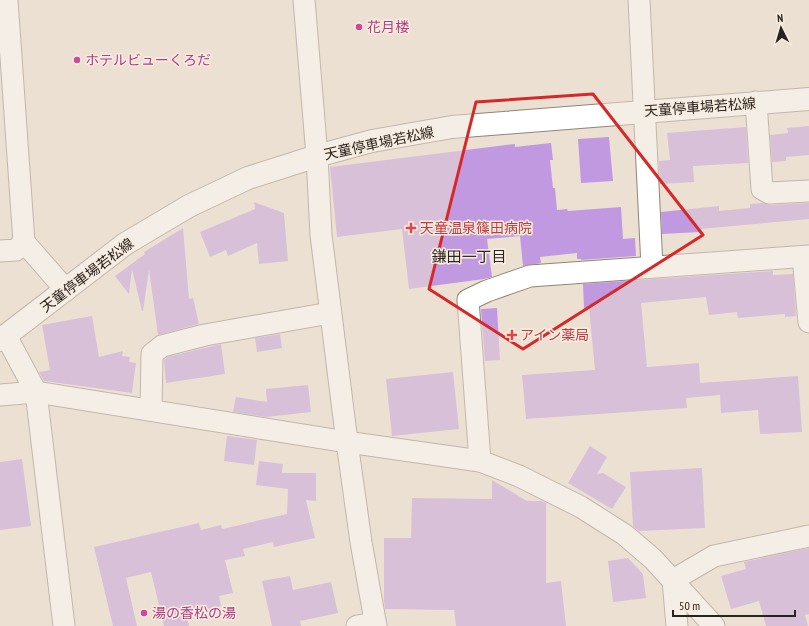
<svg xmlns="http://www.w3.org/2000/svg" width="809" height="626" viewBox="0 0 809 626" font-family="'PT Sans Narrow','Noto Sans JP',sans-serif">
  <rect width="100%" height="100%" fill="#ece0d3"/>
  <g fill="#c099e1">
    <path d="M 809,126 L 809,155 L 786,157 L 786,161 L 772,162 L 770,135 L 788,133 L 787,128 Z"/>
    <path d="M 746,127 L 748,163 L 693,166 L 694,182 L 660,184 L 659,161 L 670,160 L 667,133 Z"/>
    <path d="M 609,137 L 613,181 L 581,183 L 578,139 Z"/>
    <path d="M 551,143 L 553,160 L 550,160 L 553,188 L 555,188 L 557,210 L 567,209 L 568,211 L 621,207 L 623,239 L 635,238 L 636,256 L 581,260 L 581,259 L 577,259 L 577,253 L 540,257 L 541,263 L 523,266 L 520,236 L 487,239 L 492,277 L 484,279 L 409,289 L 402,229 L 337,237 L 330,167 L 515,144 L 515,147 Z"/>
    <path d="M 254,202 L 284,213 L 288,261 L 259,264 L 257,243 L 228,256 L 226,250 L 210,257 L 200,232 L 255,209 Z"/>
    <path d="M 762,203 L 770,205 L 809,203 L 809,219 L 700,229 L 700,232 L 662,234 L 661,212 L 719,206 L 719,211 L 750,208 L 750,204 Z"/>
    <path d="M 183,228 L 189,299 L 193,298 L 199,324 L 158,335 L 149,270 L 143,311 L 142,311 L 132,269 L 129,294 L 115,276 L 145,254 L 144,252 Z"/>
    <path d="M 773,271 L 773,275 L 793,274 L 796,316 L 785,317 L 785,314 L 738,318 L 737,312 L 709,315 L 706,297 L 641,303 L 647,367 L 699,363 L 700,383 L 798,376 L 802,432 L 760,434 L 758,410 L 721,413 L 720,395 L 686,398 L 687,408 L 526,419 L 522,375 L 595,370 L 589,307 L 584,308 L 583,284 Z"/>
    <path d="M 497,308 L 500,360 L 485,361 L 481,309 Z"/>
    <path d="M 92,316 L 99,357 L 123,351 L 122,356 L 130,357 L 129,362 L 136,363 L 132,393 L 44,381 L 39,372 L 50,370 L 42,325 Z"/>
    <path d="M 280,334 L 282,348 L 257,352 L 255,338 Z"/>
    <path d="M 221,344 L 225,374 L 166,383 L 164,360 L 167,357 Z"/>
    <path d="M 453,372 L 459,429 L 392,436 L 386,379 Z"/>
    <path d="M 308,385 L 311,412 L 266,417 L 233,412 L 236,397 L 267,402 L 266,389 Z"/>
    <path d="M 227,436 L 257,440 L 254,465 L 224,461 Z"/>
    <path d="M 590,446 L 607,457 L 597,474 L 603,473 L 626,487 L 612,509 L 568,483 Z"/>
    <path d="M 22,459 L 31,526 L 0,530 L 0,462 Z"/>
    <path d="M 259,461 L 283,464 L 282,473 L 316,473 L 316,501 L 306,500 L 315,538 L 274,547 L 273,542 L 243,549 L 245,556 L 225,560 L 233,593 L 219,596 L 221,606 L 186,614 L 189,626 L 164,626 L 151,572 L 126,578 L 137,626 L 113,626 L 94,547 L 199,523 L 201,530 L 221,525 L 222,529 L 287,514 L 288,489 L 256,485 Z"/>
    <path d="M 702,468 L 705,528 L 639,531 L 633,526 L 630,472 Z"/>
    <path d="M 492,480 L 527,501 L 541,501 L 546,503 L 546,583 L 561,581 L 566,626 L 456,626 L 454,610 L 385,609 L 384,600 L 384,538 L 411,538 L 412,498 L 492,499 Z"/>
    <path d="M 809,548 L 809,614 L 805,615 L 808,626 L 766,626 L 759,601 L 731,609 L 721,576 L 746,569 L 744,562 Z"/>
    <path d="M 628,558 L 643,574 L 646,598 L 613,602 L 608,561 Z"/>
    <path d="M 290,576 L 293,590 L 331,582 L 338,613 L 300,621 L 301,626 L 272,626 L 262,581 Z"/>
  </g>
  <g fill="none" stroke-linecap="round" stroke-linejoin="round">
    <defs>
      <g id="minor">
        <path d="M 7,0 L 24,242 L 66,290"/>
        <path d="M 304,0 L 317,156 L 321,235 L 347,442 L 361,542 L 376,626"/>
        <path d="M 639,0 L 652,267"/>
        <path d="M 756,102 L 762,189 L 769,193 L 809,191"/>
        <path d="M 0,251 L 16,250 L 24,242"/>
        <path d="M 803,257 L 809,322"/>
        <path d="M 6,336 L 36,392 L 64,626"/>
        <path d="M 0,395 L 36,392 L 347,442 L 480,461 L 519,476 L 581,507 L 625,535 L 653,559 L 714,626"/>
        <path d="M 151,410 L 152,354 L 162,346 L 205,335 L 330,313"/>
        <path d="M 480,461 L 468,300 L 487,291 L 530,276 L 809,256"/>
        <path d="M 357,626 L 375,623"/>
        <path d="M 677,626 L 673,580 L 714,556 L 809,536"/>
      </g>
      <path id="major" d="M 0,340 L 125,244 L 189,206 L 248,178 L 317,156 L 372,141 L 452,127 L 809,99"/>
    </defs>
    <use href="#minor" stroke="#8f8478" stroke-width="23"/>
    <use href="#major" stroke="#8f8478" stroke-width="24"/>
    <use href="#minor" stroke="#fff" stroke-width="21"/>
    <use href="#major" stroke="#fff" stroke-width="22"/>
  </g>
  <path d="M0 0H809V626H0ZM 593,94 L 703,235 L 523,349 L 429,289 L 476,102 Z" fill="#ece0d3" fill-opacity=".55" fill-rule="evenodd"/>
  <path fill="none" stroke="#d62828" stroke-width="3" stroke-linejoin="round" d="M 593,94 L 703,235 L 523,349 L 429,289 L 476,102 Z"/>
  <g fill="#d1479c" stroke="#f9ede0" stroke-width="1.5">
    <circle cx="359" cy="27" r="4"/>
    <circle cx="77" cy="60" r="4"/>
    <circle cx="144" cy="613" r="4"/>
  </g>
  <g fill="#e0444e" stroke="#f9ede0" stroke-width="1.5">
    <path d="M409 222h4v4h4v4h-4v4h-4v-4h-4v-4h4z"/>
    <path d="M510 329h4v4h4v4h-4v4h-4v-4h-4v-4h4z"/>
  </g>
  <g text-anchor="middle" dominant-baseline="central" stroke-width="3" stroke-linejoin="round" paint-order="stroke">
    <g font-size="14" fill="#b23c85" stroke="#f9ede0" text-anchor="start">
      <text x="367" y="27">花月楼</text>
      <text x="85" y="60">ホテルビューくろだ</text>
      <text x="152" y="613">湯の香松の湯</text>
    </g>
    <g font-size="14" fill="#28231e" stroke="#f9ede0">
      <text transform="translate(700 107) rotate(-4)">天童停車場若松線</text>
      <text transform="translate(379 143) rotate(-12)">天童停車場若松線</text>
      <text transform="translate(87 275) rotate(-37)">天童停車場若松線</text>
    </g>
    <g font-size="14" fill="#be3a42" stroke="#f9ede0" text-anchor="start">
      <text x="420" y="228">天童温泉篠田病院</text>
      <text x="520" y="335">アイン薬局</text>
    </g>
    <g font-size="15" fill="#28231e" stroke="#f9ede0">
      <text x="469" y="256">鎌田一丁目</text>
    </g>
  </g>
  <g transform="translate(781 28) rotate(355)" stroke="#f9ede0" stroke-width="3" paint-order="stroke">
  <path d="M0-3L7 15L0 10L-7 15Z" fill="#28231e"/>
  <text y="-6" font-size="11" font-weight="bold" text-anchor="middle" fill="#28231e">N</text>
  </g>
  <path d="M673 610v6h122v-6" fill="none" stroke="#28231e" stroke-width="2"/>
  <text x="679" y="610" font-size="12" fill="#28231e" stroke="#f9ede0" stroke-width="3" paint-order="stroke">50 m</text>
</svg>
